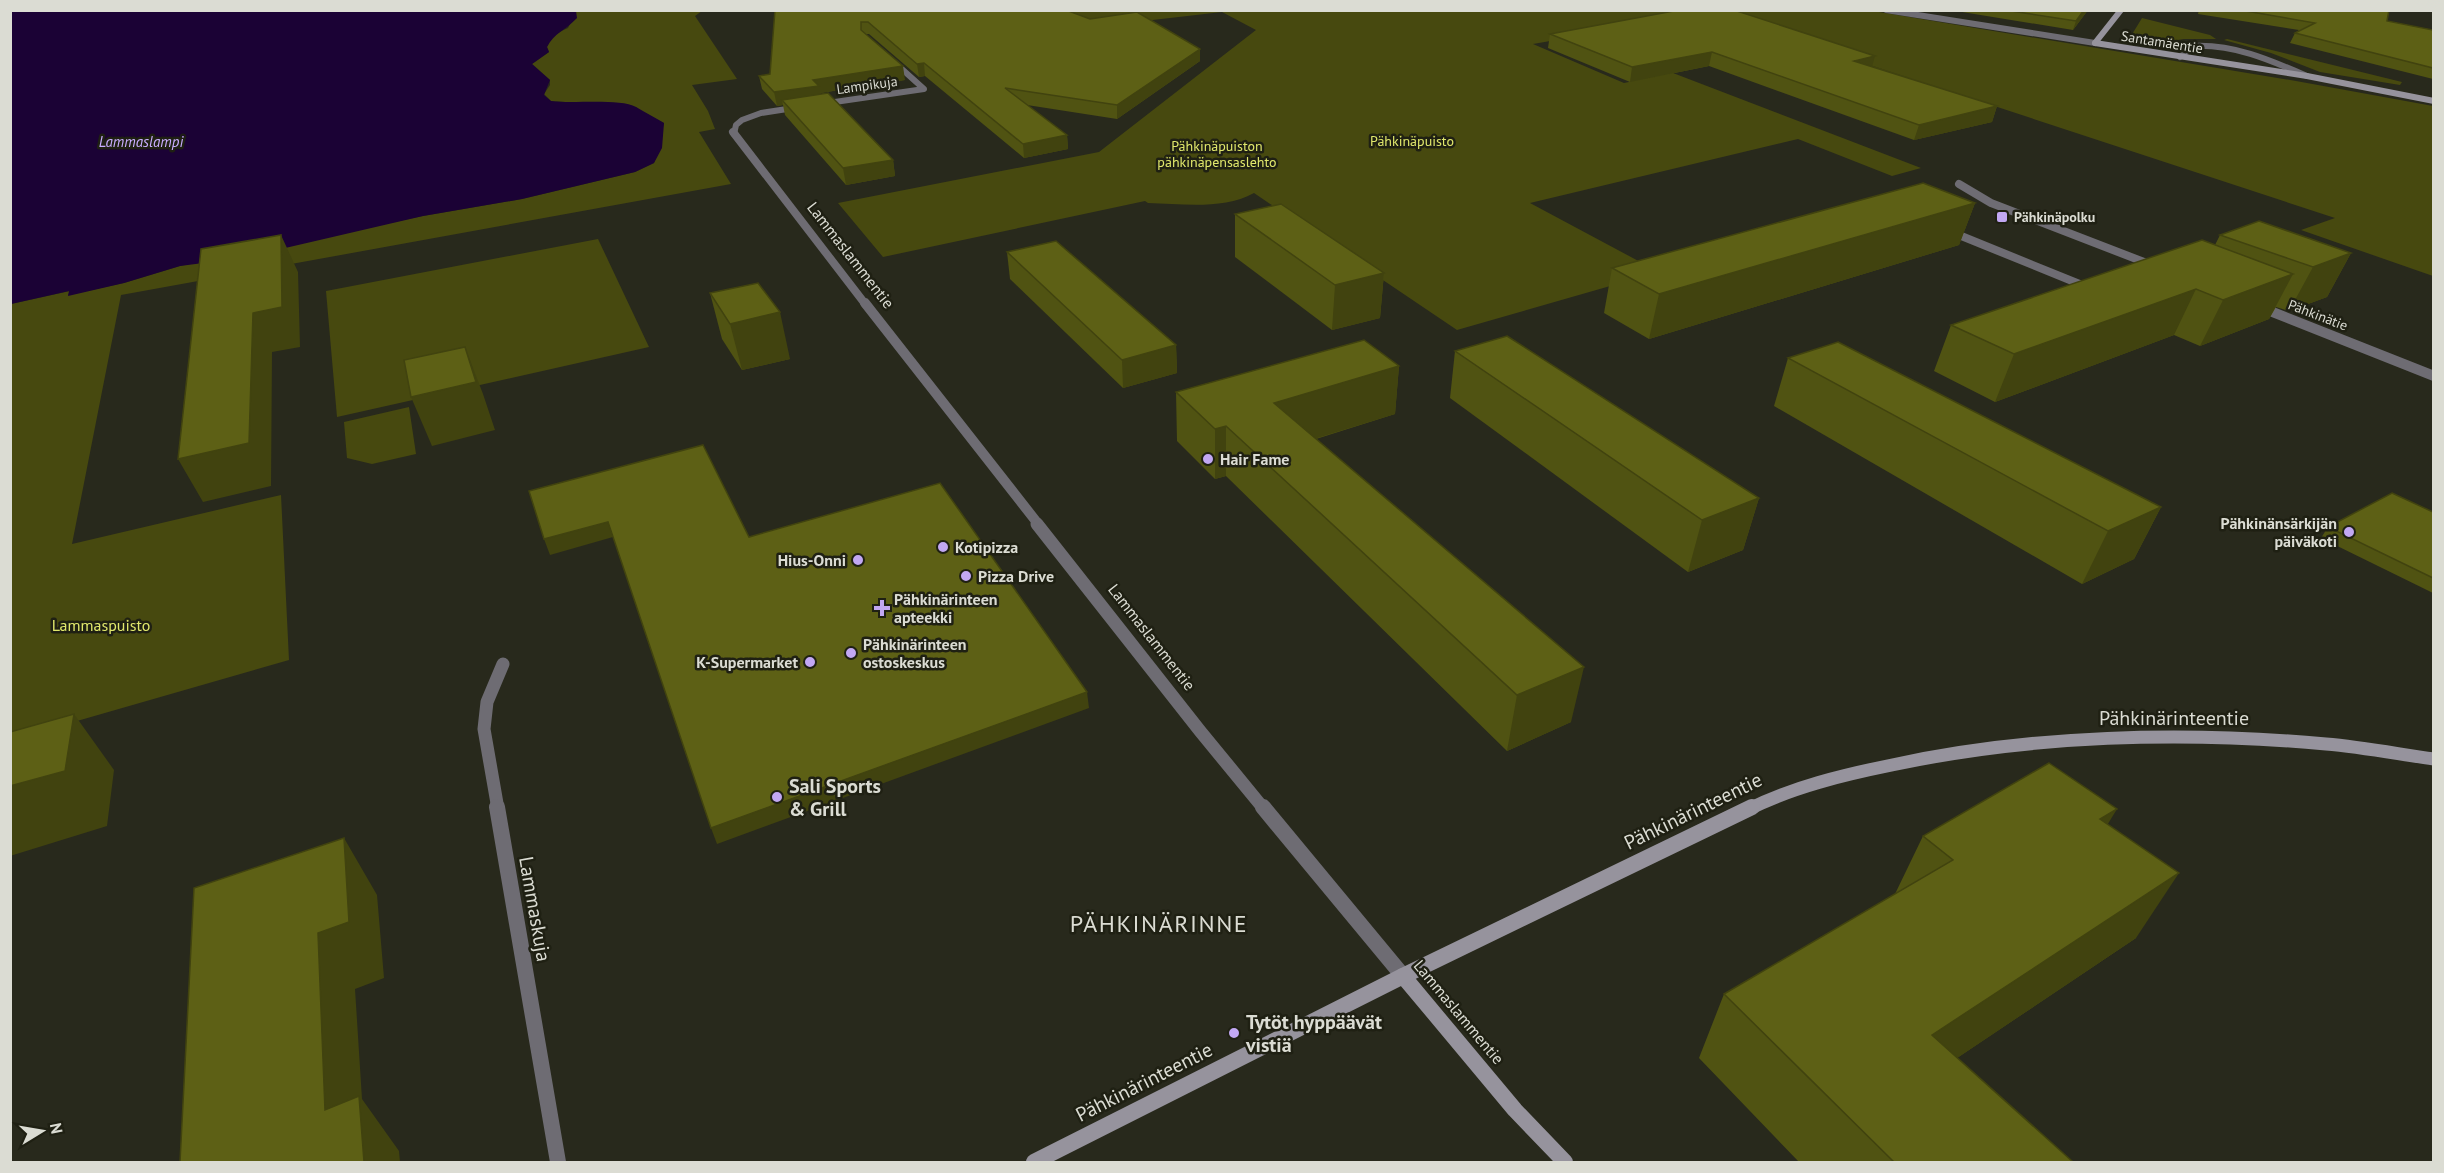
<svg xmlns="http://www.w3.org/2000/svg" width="2444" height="1173" viewBox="0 0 2444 1173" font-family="'PT Sans',sans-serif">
  <rect width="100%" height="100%" fill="#28291c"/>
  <g fill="#47490f">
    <path d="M 576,11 L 702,11 L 695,16 L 737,79 L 692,85 L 708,111 L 715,129 L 699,132 L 731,184 L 121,295 L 72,544 L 281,495 L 289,660 L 11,740 L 11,304 L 70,291 L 68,295 L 124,283 L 180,266 L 423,216 L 522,199 L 635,172 L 654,163 L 664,123 L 641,111 L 636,107 L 551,101 L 544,94 L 550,85 L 550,80 L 532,64 L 549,52 L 547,47 C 552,36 557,33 568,28 Z"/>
    <path d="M 1071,11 L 1873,11 L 2296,81 L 2433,106 L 2433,276 L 2301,230 L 2335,218 L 1711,13 L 1533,44 L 1624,83 L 1673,73 L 1921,168 L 1892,176 L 1798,139 L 1530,203 L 1659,272 L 1457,330 L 1254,193 C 1223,210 1183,204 1148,203 L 1145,201 L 883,257 L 838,203 L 1099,152 L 1256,30 L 1222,12 L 894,50 Z"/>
    <path d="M 2142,18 L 2210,35 L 2216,39 L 2184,39 L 2151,44 L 2136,40 L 2131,36 Z"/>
    <path d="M 2227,39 L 2402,82 L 2400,85 L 2320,72 L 2271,53 L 2224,40 Z"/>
    <path d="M 598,239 L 649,347 L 337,417 L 326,291 Z"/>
    <path d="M 409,407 L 416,454 L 372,464 L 347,458 L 344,422 Z"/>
  </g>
  <path fill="#1b0235" d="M 11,11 L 576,11 L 577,18 C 566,30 554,33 547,47 L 549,52 L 532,64 L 550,80 L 544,95 L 551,101 C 572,104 620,98 636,107 C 645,112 655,118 664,123 L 662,148 L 654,163 L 635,172 L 522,199 L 423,216 L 242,258 L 180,266 L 124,283 L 68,296 L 69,291 L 11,304 Z"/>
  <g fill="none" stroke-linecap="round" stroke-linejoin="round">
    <path stroke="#6e6c73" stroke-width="6" d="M 2180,57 L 2193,46 C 2234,44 2270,60 2307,76"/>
    <path stroke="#6e6c73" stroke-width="8" d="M 1949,231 L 2082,285 L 2091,282"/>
    <g stroke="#6e6c73" stroke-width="6">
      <path d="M 1886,10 L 2095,43"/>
      <path d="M 821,104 L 924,89 L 894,62"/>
      <path d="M 734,134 L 736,125 L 742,120 L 761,113 L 800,107"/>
    </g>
    <g stroke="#6e6c73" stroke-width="8">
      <path d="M 733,132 L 866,305"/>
      <path d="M 1959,184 L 1991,203 L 2157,267"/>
    </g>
    <g stroke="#6e6c73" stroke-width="10">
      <path d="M 865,303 L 1039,525"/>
      <path d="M 2260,307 L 2434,376"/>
    </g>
    <g stroke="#6e6c73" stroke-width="13">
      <path d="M 1037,524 L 1200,731 L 1264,809"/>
      <path d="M 498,809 L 484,729 L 487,702 L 503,664"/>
    </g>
    <g stroke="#6e6c73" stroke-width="16">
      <path d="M 497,807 L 558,1162"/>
      <path d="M 1263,807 L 1403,976"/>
    </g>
    <g stroke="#96939d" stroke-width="6">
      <path d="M 2095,43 L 2307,76 L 2434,101"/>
      <path d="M 2095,43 L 2121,10"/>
    </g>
    <path stroke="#96939d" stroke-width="13" d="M 1749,809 C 1793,787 1843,775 1892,765 C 2031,735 2183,731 2326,744 C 2362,747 2398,754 2434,759"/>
    <g stroke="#96939d" stroke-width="16">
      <path d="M 1403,976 L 1515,1110 L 1565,1162"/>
      <path d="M 1034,1162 L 1403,976 L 1752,807"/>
    </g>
  </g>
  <g fill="#505312">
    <path d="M 775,10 L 1090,19 L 1200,49 L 1200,61 L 1117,119 L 1027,105 L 1067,135 L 1068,149 L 1024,158 L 925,76 L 919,77 L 869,34 L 866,34 L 905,80 L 820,93 L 821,94 L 893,160 L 895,176 L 846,185 L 785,115 L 783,105 L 777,106 L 762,89 L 759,76 L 770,74 Z"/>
    <path d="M 1950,10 L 2088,10 L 2073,30 Z"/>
    <path d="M 2199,10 L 2389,10 L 2387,21 L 2433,30 L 2433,79 L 2290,43 L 2295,33 L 2299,30 L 2198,14 Z"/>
    <path d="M 1550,34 L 1872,66 L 1997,106 L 1992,122 L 1914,140 L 1709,66 L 1630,82 L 1548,48 Z"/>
    <path d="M 1975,203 L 1959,245 L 1649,339 L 1604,313 L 1612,268 Z"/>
    <path d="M 1235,214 L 1384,273 L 1380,318 L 1332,330 L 1235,257 Z"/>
    <path d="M 2220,235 L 2351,253 L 2327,297 L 2289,311 L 2276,307 L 2269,319 L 2200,346 L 2174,335 L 1995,402 L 1934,371 L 1951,325 L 2215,245 Z"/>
    <path d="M 1007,252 L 1176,345 L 1177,373 L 1123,388 L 1010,279 Z"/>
    <path d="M 710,293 L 790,359 L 742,370 L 722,339 Z"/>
    <path d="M 1455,351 L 1759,498 L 1743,550 L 1688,572 L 1450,398 Z"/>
    <path d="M 1788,358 L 2161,507 L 2134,559 L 2082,584 L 1774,406 Z"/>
    <path d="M 1399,366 L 1395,414 L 1316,439 L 1571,722 L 1507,751 L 1226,476 L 1215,479 L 1177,441 L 1176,392 Z"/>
    <path d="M 2433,512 L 2433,593 L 2321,538 L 2328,527 Z"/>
    <path d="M 2108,824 L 2136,938 L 1957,1058 L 2073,1162 L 1799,1162 L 1699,1058 L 1724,994 L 1895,894 L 1923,836 Z"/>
  </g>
  <g fill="#41430f">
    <path d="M 2084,10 L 2088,10 L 2073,30 L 2076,21 Z"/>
    <path d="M 1200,49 L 1200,61 L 1117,119 L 1117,105 Z"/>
    <path d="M 1712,52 L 1709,66 L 1630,82 L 1632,67 Z"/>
    <path d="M 1875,56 L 1871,70 L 1854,61 Z"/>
    <path d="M 924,63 L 925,76 L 919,77 L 917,64 Z"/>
    <path d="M 903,66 L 905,80 L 820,93 L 821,99 L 782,100 L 783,105 L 777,106 L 774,92 L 813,80 Z"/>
    <path d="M 1997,106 L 1992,122 L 1914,140 L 1919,125 Z"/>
    <path d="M 1067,135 L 1068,149 L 1024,158 L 1023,144 Z"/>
    <path d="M 893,160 L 895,176 L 846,185 L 843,168 Z"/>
    <path d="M 1975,203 L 1959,245 L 1649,339 L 1659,294 Z"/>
    <path d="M 281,235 L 298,272 L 300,347 L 272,352 L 271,486 L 203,502 L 178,459 L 253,313 Z"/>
    <path d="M 2351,253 L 2327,297 L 2289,311 L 2313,267 Z"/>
    <path d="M 1384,273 L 1380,318 L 1332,330 L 1335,285 Z"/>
    <path d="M 2293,274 L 2269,319 L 2200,346 L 2223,300 Z"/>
    <path d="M 2196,289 L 2174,335 L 1995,402 L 2014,354 Z"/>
    <path d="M 780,312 L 790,359 L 742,370 L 730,324 Z"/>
    <path d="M 1176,345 L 1177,373 L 1123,388 L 1122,360 Z"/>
    <path d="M 465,347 L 483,394 L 495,430 L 432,446 L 411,397 Z"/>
    <path d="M 1399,366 L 1395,414 L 1272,452 L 1274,403 Z"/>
    <path d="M 1226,426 L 1226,476 L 1215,479 L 1215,429 Z"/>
    <path d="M 1759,498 L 1743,550 L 1688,572 L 1702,520 Z"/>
    <path d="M 2161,507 L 2134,559 L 2082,584 L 2108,531 Z"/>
    <path d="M 608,522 L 613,537 L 550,555 L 544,539 Z"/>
    <path d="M 1584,667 L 1571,722 L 1507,751 L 1517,695 Z"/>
    <path d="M 1087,692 L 1089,708 L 717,844 L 711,828 Z"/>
    <path d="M 74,714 L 114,770 L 107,826 L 10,856 L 10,786 Z"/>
    <path d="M 2117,809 L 2078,873 L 2100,819 Z"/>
    <path d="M 344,838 L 377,895 L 384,978 L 355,989 L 362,1099 L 399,1151 L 400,1162 L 364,1162 L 325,1110 L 318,933 Z"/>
    <path d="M 2179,873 L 2136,938 L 1896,1099 L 1932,1035 Z"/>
  </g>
  <g fill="#5d6015" stroke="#41430f" stroke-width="1.5">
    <path d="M 775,10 L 1066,10 L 1090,19 L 1137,12 L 1200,49 L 1117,105 L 1005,88 L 1067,135 L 1023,144 L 924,63 L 917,64 L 868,22 L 861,22 L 861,30 L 903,66 L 813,80 L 819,86 L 774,92 L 759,76 L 770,74 Z"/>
    <path d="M 1679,10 L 1734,10 L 1875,56 L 1854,61 L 1997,106 L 1919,125 L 1712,52 L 1632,67 L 1550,34 Z"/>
    <path d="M 2005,10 L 2084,10 L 2076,21 Z"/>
    <path d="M 2240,10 L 2389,10 L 2387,21 L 2433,30 L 2433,68 L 2295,33 L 2315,23 Z"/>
    <path d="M 828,93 L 893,160 L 843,168 L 782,100 Z"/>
    <path d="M 1923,183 L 1975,203 L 1659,294 L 1612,268 Z"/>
    <path d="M 1281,204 L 1384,273 L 1335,285 L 1235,214 Z"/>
    <path d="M 2259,221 L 2351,253 L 2313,267 L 2220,235 Z"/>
    <path d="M 281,235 L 282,307 L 253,313 L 249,443 L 178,459 L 201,249 Z"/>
    <path d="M 2202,240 L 2293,274 L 2223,300 L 2196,289 L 2014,354 L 1951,325 Z"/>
    <path d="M 1056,241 L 1176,345 L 1122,360 L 1007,252 Z"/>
    <path d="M 758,283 L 780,312 L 730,324 L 710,293 Z"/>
    <path d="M 1507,336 L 1759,498 L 1702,520 L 1455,351 Z"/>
    <path d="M 1364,340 L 1399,366 L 1274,403 L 1584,667 L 1517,695 L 1226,426 L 1215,429 L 1176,392 Z"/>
    <path d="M 1838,342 L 2161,507 L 2108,531 L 1788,358 Z"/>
    <path d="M 465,347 L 476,382 L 411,397 L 404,360 Z"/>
    <path d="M 703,445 L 749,537 L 940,483 L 1087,692 L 711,828 L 608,522 L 544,539 L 529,491 Z"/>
    <path d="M 2392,493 L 2433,512 L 2433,578 L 2328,527 Z"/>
    <path d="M 74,714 L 65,771 L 10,786 L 10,732 Z"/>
    <path d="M 2049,763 L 2117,809 L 2100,819 L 2179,873 L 1932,1035 L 2073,1162 L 1894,1162 L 1724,994 L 1953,860 L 1923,836 Z"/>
    <path d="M 344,838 L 349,922 L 318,933 L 325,1110 L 359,1096 L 364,1162 L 180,1162 L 194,888 Z"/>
  </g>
  <g fill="#c2a8f3" stroke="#1f2013" stroke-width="2">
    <rect x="1996" y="211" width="12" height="12" rx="3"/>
    <circle cx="1208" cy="459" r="6"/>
    <circle cx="2349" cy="532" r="6"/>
    <circle cx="943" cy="547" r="6"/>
    <circle cx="858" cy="560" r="6"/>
    <circle cx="966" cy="576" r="6"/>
    <path d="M879 599h6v6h6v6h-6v6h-6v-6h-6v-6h6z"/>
    <circle cx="851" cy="653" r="6"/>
    <circle cx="810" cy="662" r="6"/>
    <circle cx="777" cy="797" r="6"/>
    <circle cx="1234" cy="1033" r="6"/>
  </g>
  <g text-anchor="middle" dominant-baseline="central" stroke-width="5" stroke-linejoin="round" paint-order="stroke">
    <g font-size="14" fill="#dbdcd3" stroke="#1f2013">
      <text transform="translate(2162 42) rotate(9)">Santamäentie</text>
      <text transform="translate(867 85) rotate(-8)">Lampikuja</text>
      <text transform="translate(2318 315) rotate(21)">Pähkinätie</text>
    </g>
    <g font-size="14" fill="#e1e86c" stroke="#1f2013">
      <text x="1412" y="141">Pähkinäpuisto</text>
      <text x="1217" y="146">Pähkinäpuiston<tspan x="1217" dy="16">pähkinäpensaslehto</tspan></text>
    </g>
    <g font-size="14" font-weight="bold" fill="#dbdcd3" stroke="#1f2013" text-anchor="start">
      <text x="2014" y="217">Pähkinäpolku</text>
    </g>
    <g font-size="15" font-style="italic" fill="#c9adff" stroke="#1f2013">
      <text x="141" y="141">Lammaslampi</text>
    </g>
    <g font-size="16" fill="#dbdcd3" stroke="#1f2013">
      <text transform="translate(851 255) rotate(52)">Lammaslammentie</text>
      <text transform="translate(1152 637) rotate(52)">Lammaslammentie</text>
      <text transform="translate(1459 1012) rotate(50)">Lammaslammentie</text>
    </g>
    <g font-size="16" font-weight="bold" fill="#dbdcd3" stroke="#1f2013" text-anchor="start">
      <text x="1220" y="459">Hair Fame</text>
      <text x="2337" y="523" text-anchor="end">Pähkinänsärkijän<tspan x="2337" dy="18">päiväkoti</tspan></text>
      <text x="955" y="547">Kotipizza</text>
      <text x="846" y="560" text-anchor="end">Hius-Onni</text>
      <text x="978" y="576">Pizza Drive</text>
      <text x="894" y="599">Pähkinärinteen<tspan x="894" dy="18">apteekki</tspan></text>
      <text x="863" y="644">Pähkinärinteen<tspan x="863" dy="18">ostoskeskus</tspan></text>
      <text x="798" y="662" text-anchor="end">K-Supermarket</text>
    </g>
    <g font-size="16" fill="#e1e86c" stroke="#1f2013">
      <text x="101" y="625">Lammaspuisto</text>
    </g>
    <g font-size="20" fill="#dbdcd3" stroke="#1f2013">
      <text x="2174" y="718">Pähkinärinteentie</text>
      <text transform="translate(1693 811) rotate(-26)">Pähkinärinteentie</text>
      <text transform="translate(535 909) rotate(80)">Lammaskuja</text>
      <text transform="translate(1144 1082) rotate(-27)">Pähkinärinteentie</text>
    </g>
    <g font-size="20" font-weight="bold" fill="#dbdcd3" stroke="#1f2013" text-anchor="start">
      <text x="789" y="786">Sali Sports<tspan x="789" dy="23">&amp; Grill</tspan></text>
      <text x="1246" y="1022">Tytöt hyppäävät<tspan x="1246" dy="23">vistiä</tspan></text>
    </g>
    <g font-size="24" letter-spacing="1.5" fill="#dbdcd3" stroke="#1f2013">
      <text x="1159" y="923">PÄHKINÄRINNE</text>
    </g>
  </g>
  <rect width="2444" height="1173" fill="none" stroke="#dbdcd3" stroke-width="24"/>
  <g transform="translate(42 1131) rotate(79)" stroke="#1f2013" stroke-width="4.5" paint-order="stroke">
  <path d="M0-4.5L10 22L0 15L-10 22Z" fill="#dbdcd3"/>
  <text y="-9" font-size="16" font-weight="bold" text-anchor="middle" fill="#dbdcd3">N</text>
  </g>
</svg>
